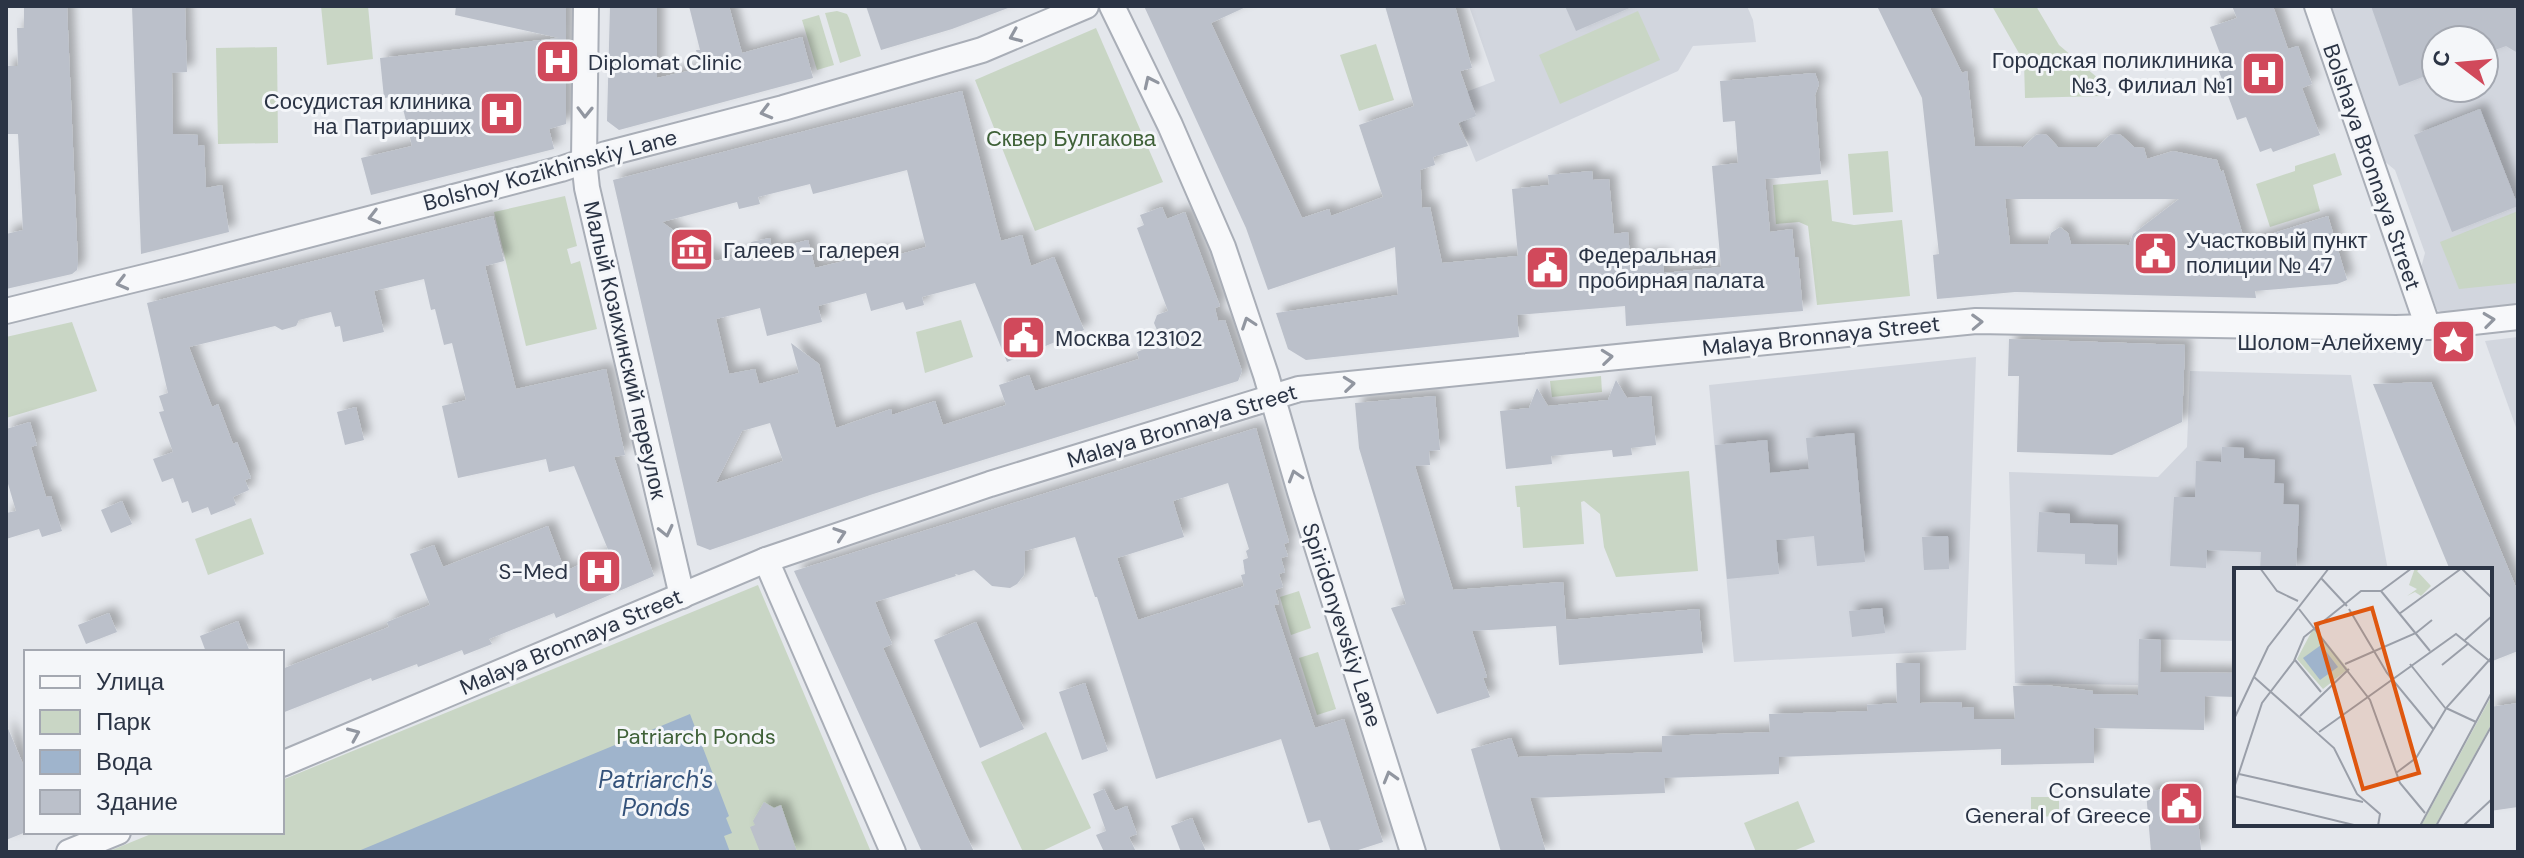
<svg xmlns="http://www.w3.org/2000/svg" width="2524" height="858" viewBox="0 0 2524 858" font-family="'DM Sans',sans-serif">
  <defs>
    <filter id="shadow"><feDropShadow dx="7" dy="-7" stdDeviation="4" flood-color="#0004"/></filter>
  </defs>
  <rect width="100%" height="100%" fill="#e4e7ec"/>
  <g fill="#d2d6de" fill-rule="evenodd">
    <path d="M 1469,6 L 1747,6 L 1753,20 L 1756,42 L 1693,46 L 1678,71 L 1476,162 L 1450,98 L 1495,81 Z"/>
    <path d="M 2328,6 L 2518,6 L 2518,308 L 2446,314 L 2437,310 L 2421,268 L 2425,253 L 2395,170 L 2383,160 ZM 2436,40 L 2484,40 L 2484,88 L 2436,88 Z"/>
    <path d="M 2518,337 L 2518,433 L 2485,341 Z"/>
    <path d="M 1976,357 L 1966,650 L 1734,662 L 1709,385 Z"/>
    <path d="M 2190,371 L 2351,375 L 2388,570 L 2236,570 L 2236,641 L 2140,639 L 2138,685 L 2015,683 L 2009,472 L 2158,477 L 2187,447 Z"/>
  </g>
  <g fill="#c9d6c5">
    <path d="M 321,6 L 368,6 L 373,59 L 327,65 Z"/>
    <path d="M 1992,6 L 2036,6 L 2059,45 L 2099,79 L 2103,96 L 2025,98 L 2024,62 Z"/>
    <path d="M 837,11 L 847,14 L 849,18 L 861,56 L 840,63 L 825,13 Z"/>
    <path d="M 1638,11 L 1660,60 L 1560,104 L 1539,55 Z"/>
    <path d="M 819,15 L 834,65 L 817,70 L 802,20 Z"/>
    <path d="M 1096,28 L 1163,182 L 1035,231 L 975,80 Z"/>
    <path d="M 1376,44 L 1394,100 L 1359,111 L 1340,55 Z"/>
    <path d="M 277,47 L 278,143 L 218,144 L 216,48 Z"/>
    <path d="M 1888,151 L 1893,212 L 1853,215 L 1848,154 Z"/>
    <path d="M 2335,153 L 2342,175 L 2313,185 L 2320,211 L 2270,227 L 2256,184 L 2295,171 L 2295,166 Z"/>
    <path d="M 1828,180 L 1832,221 L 1854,225 L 1902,220 L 1910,296 L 1817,305 L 1808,226 L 1799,222 L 1776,224 L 1773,185 Z"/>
    <path d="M 565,196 L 577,246 L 567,249 L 571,264 L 580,261 L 597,329 L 526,346 L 494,212 Z"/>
    <path d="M 2518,211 L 2518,283 L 2459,289 L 2440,242 Z"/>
    <path d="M 961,320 L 973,357 L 925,373 L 916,332 Z"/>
    <path d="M 72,322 L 97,391 L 6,418 L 6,337 Z"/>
    <path d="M 1601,376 L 1602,392 L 1552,397 L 1550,381 Z"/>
    <path d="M 1689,471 L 1698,571 L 1616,577 L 1604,547 L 1600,514 L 1584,501 L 1581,502 L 1584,544 L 1523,548 L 1520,507 L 1517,507 L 1515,486 Z"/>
    <path d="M 251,518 L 264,554 L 208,575 L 195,539 Z"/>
    <path d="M 758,585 L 871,852 L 107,852 L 156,832 L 282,832 L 282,780 Z"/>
    <path d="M 1299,591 L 1311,628 L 1291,635 L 1280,597 Z"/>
    <path d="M 1318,652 L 1336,709 L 1317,715 L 1299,658 Z"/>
    <path d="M 1046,732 L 1091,828 L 1040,852 L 1023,852 L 981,762 Z"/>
    <path d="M 2031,797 L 2059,797 L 2059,816 L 2031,817 Z"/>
    <path d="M 1798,801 L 1815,842 L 1791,852 L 1756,852 L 1744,823 Z"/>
  </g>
  <path fill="#9fb4cc" d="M 690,714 L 729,816 L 726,818 L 732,833 L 724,836 L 730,852 L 356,852 Z"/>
  <g fill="#bbc0ca" fill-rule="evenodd" filter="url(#shadow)">
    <path d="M 24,6 L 67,6 L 78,264 L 77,270 L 72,274 L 6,289 L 6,234 L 23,230 L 18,134 L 6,134 L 6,66 L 18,66 L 17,28 L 24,28 Z"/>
    <path d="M 132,6 L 185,6 L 187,72 L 172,73 L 173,134 L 198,135 L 198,146 L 204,145 L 206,188 L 222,185 L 229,232 L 141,254 Z"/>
    <path d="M 456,6 L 566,6 L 566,124 L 549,129 L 554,149 L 371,195 L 361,158 L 412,146 L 400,96 L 384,98 L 380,58 L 559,38 L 455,15 Z"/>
    <path d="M 610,6 L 657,6 L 657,78 L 701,68 L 696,50 L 700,50 L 689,6 L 729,6 L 742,53 L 802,37 L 813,78 L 619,130 L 607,121 Z"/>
    <path d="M 866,6 L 1008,6 L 1008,8 L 952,29 L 881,50 Z"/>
    <path d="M 1144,6 L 1248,6 L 1211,23 L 1302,218 L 1329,209 L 1331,216 L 1383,197 L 1359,125 L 1414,106 L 1385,6 L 1455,6 L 1472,68 L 1460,71 L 1476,116 L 1458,123 L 1468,146 L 1433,157 L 1435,165 L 1420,170 L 1422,208 L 1430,207 L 1442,263 L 1518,256 L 1512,189 L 1549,185 L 1548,175 L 1592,171 L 1593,180 L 1609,179 L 1614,234 L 1628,232 L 1630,258 L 1662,255 L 1664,273 L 1721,267 L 1712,166 L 1738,163 L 1735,121 L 1723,122 L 1720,81 L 1815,73 L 1819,84 L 1815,95 L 1821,174 L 1765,179 L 1770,232 L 1792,229 L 1795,257 L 1798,257 L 1803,311 L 1626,326 L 1625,306 L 1517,315 L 1519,337 L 1306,360 L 1288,349 L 1276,313 L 1398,295 L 1395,247 L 1268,290 L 1246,228 Z"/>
    <path d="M 1565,6 L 1634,6 L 1576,31 Z"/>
    <path d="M 1877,6 L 1929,6 L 1962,73 L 1967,71 L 1975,146 L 2023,147 L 2036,135 L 2041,134 L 2047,135 L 2058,147 L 2097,147 L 2110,135 L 2116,134 L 2121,135 L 2134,147 L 2144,148 L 2147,159 L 2173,151 L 2217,160 L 2221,172 L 2223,170 L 2245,242 L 2328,216 L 2347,280 L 2337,284 L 2255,291 L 2256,298 L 2015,292 L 1937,299 L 1933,255 L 1939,254 L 1922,98 ZM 2005,199 L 2179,199 L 2133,234 L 2129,245 L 2071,244 L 2068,233 L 2060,227 L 2051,233 L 2048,244 L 2010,244 Z"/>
    <path d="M 2232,6 L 2273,6 L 2288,49 L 2298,46 L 2312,84 L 2302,88 L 2320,135 L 2273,152 L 2271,148 L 2260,152 L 2246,117 L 2237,120 L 2217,66 L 2224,64 L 2210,27 L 2237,18 Z"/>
    <path d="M 2371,6 L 2518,6 L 2518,53 L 2506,46 L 2484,54 L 2484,40 L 2436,40 L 2436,72 L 2399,86 Z"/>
    <path d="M 962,91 L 1001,241 L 1022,235 L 1031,266 L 1054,257 L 1084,330 L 1007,362 L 975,283 L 922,297 L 924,305 L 906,310 L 903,302 L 871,311 L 866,293 L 818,306 L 822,322 L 767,336 L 760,308 L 716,319 L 729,374 L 755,369 L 759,384 L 799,373 L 791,343 L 819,364 L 836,428 L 891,409 L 892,415 L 935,401 L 943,425 L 1006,405 L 999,385 L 1029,375 L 1035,391 L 1139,359 L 1137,352 L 1162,342 L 1154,323 L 1157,315 L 1168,311 L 1137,228 L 1144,225 L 1140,215 L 1162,207 L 1167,219 L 1185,212 L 1220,306 L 1215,308 L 1218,321 L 1225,320 L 1242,371 L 1238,381 L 873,494 L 710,550 L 697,545 L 613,180 ZM 907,170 L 926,247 L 886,258 L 885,251 L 815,268 L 808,240 L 772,249 L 770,238 L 751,242 L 753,251 L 716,261 L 662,222 L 737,202 L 739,209 L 760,204 L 758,197 L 810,184 L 813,194 ZM 770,423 L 783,461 L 716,483 L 742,431 Z"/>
    <path d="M 2480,109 L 2518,206 L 2452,232 L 2414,135 Z"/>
    <path d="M 493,216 L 504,261 L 485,266 L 516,389 L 606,369 L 625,455 L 614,457 L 654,576 L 556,618 L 554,613 L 489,639 L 492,644 L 464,655 L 462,650 L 418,667 L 417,664 L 372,681 L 371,678 L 282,713 L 282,669 L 389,627 L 387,622 L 430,605 L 410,554 L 434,545 L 443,567 L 548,526 L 565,571 L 609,552 L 574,466 L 549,472 L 546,459 L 458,478 L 442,406 L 466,400 L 452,343 L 444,345 L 435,309 L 431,310 L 424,279 L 374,291 L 384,332 L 343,342 L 340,326 L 335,327 L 331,312 L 299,320 L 296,326 L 282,330 L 275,326 L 189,347 L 212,407 L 218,404 L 233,444 L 237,442 L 251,478 L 245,480 L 249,490 L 233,497 L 236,505 L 211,515 L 208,507 L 192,513 L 188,501 L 182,503 L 173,478 L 162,482 L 153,459 L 173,452 L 159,412 L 164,411 L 159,396 L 168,393 L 147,303 Z"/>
    <path d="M 2009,339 L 2185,345 L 2182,422 L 2112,455 L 2017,452 L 2019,376 L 2008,376 Z"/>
    <path d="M 1616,380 L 1627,398 L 1651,396 L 1656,445 L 1631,448 L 1632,455 L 1613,457 L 1612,450 L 1551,456 L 1552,464 L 1506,469 L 1500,411 L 1529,408 L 1537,388 L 1548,406 L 1608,400 Z"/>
    <path d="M 2431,382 L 2518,592 L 2518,651 L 2490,662 L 2490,570 L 2450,570 L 2373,384 Z"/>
    <path d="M 1435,396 L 1440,450 L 1429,451 L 1430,465 L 1415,466 L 1453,590 L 1563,582 L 1566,620 L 1699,609 L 1703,653 L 1559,665 L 1556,626 L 1472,631 L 1487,677 L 1483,678 L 1490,697 L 1437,714 L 1391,608 L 1406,604 L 1359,448 L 1355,403 Z"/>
    <path d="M 356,407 L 364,440 L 345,445 L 337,412 Z"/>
    <path d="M 30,422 L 37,445 L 31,447 L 46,497 L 51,496 L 62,531 L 42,537 L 39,529 L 6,539 L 6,513 L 16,511 L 6,477 L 6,429 Z"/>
    <path d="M 1256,428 L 1289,542 L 1284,544 L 1288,556 L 1281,558 L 1285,572 L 1279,574 L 1283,587 L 1275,590 L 1279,604 L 1274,605 L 1315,728 L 1344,719 L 1383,842 L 1352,852 L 1331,852 L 1320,820 L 1308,823 L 1281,739 L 1156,779 L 1097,597 L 1095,597 L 1075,537 L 1025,551 L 1024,575 L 1017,584 L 1010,588 L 992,586 L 974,570 L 959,575 L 955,574 L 956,576 L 875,602 L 892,644 L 883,648 L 974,852 L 922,852 L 794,571 ZM 1228,483 L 1249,549 L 1246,551 L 1248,558 L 1243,560 L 1245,574 L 1241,575 L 1244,586 L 1138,620 L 1117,558 L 1184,537 L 1173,501 Z"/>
    <path d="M 1854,433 L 1865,562 L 1817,566 L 1814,536 L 1776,540 L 1779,574 L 1727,579 L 1715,445 L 1767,440 L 1770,473 L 1809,469 L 1806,438 Z"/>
    <path d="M 2222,447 L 2244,448 L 2244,458 L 2275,460 L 2274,483 L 2284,484 L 2283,504 L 2299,505 L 2296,570 L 2260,570 L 2261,552 L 2207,550 L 2206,568 L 2170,566 L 2174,497 L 2195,497 L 2196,461 L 2221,462 Z"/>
    <path d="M 122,501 L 132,524 L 111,533 L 101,510 Z"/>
    <path d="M 2039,512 L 2070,514 L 2070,523 L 2118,525 L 2117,565 L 2085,564 L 2085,554 L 2037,552 Z"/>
    <path d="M 1948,536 L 1949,569 L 1924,570 L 1922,537 Z"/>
    <path d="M 1882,608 L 1885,633 L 1852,637 L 1849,611 Z"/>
    <path d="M 109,613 L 117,632 L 86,644 L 78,625 Z"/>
    <path d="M 238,621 L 250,652 L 206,652 L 200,636 Z"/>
    <path d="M 976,622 L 1024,729 L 980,748 L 934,640 Z"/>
    <path d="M 2139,639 L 2161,640 L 2160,672 L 2236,673 L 2236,697 L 2205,696 L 2204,730 L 2094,728 L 2094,763 L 2001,765 L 2001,749 L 1779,757 L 1779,774 L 1664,778 L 1665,793 L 1530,798 L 1546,852 L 1501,852 L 1471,749 L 1511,738 L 1518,757 L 1662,752 L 1662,736 L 1770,732 L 1769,714 L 1868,711 L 1867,705 L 1897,703 L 1896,663 L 1920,663 L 1920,703 L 1961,702 L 1962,708 L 1974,707 L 1974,719 L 2015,719 L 2013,686 L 2045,685 L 2093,691 L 2093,694 L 2138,695 Z"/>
    <path d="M 1085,683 L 1108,751 L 1082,760 L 1059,692 Z"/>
    <path d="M 2518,703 L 2518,807 L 2490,811 L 2490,707 Z"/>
    <path d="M 6,724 L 26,771 L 26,832 L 6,840 Z"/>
    <path d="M 2195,787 L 2201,850 L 2151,852 L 2146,791 Z"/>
    <path d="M 1104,789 L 1115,811 L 1127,806 L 1137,834 L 1129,837 L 1136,852 L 1104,852 L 1096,835 L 1106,831 L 1093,794 Z"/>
    <path d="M 764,802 L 774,808 L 781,805 L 797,852 L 760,852 L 750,827 L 755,825 L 753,821 Z"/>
    <path d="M 1192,818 L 1206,852 L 1181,852 L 1171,826 Z"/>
  </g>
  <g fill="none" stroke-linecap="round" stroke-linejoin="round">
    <defs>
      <g id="minor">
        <path d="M 586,6 L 584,160 L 587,188 L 682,596"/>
        <path d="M 1112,6 L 1170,125 L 1223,247 L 1266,375 L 1300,492 L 1413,852"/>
        <path d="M 2317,6 L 2428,327"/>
        <path d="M 6,311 L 181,268 L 561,169 L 606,154 L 783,108 L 982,50 L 1086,6"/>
        <path d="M 766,560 L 893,852"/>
        <path d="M 282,764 L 766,560 L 990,484 L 1299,389 L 1976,321 L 2396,328 L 2428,327 L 2518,317"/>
        <path d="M 69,852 L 118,832"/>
      </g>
    </defs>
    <use href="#minor" stroke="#a9aeb7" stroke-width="28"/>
    <use href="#minor" stroke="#f7f8fa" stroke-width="24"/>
  </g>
  <defs><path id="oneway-chevron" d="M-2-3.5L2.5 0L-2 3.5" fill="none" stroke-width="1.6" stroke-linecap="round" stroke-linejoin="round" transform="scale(2)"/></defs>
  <g stroke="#9196a0">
    <use href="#oneway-chevron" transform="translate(1015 36) rotate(157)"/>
    <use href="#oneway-chevron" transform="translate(1150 82) rotate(-115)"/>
    <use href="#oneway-chevron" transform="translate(585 112) rotate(91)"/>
    <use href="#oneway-chevron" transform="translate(766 112) rotate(165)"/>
    <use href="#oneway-chevron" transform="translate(374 217) rotate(166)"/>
    <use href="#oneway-chevron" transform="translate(122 283) rotate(166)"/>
    <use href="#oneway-chevron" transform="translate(2489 320) rotate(-7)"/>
    <use href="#oneway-chevron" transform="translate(1977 322) rotate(-2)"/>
    <use href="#oneway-chevron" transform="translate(1248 323) rotate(-109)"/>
    <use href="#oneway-chevron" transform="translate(1607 357) rotate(-6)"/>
    <use href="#oneway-chevron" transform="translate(1349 384) rotate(-6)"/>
    <use href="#oneway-chevron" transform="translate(1295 476) rotate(-107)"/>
    <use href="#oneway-chevron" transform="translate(666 531) rotate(77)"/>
    <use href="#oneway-chevron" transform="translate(840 534) rotate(-19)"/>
    <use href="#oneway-chevron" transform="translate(354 734) rotate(-23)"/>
    <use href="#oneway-chevron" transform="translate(1390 777) rotate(-106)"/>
  </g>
  <defs>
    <symbol id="hospital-square" viewBox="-11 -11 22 22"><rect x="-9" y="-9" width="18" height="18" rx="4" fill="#d1495b" stroke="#f4f6f9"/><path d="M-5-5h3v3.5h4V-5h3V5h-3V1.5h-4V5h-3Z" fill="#fff"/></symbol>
    <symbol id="museum-square" viewBox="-11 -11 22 22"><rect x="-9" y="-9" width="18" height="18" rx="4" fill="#d1495b" stroke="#f4f6f9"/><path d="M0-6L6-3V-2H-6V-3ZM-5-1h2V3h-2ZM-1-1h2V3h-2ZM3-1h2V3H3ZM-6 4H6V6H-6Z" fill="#fff"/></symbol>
    <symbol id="civic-square" viewBox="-11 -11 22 22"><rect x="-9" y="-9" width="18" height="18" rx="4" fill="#d1495b" stroke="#f4f6f9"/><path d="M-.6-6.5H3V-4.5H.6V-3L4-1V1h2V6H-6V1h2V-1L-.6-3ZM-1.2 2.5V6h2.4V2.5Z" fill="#fff"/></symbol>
    <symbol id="sight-square" viewBox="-11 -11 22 22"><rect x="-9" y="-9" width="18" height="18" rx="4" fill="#d1495b" stroke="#f4f6f9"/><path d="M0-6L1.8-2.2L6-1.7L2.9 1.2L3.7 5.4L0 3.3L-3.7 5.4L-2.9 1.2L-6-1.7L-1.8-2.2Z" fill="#fff"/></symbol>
  </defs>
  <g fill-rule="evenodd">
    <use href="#hospital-square" x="532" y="36" width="51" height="51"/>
    <use href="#hospital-square" x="2238" y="48" width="51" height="51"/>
    <use href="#hospital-square" x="476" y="88" width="51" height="51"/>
    <use href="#museum-square" x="666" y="224" width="51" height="51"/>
    <use href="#civic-square" x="2130" y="228" width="51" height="51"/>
    <use href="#civic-square" x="1522" y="242" width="51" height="51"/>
    <use href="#civic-square" x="998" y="312" width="51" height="51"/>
    <use href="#sight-square" x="2428" y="316" width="51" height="51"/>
    <use href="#hospital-square" x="574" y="546" width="51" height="51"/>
    <use href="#civic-square" x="2156" y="778" width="51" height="51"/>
  </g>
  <g text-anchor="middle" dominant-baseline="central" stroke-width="6" stroke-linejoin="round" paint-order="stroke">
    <g font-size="22" fill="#2b3445" stroke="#f4f6f9" text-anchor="end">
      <text x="2233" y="60">Городская поликлиника<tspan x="2233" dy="25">№3, Филиал №1</tspan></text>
      <text x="588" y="62" text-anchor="start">Diplomat Clinic</text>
      <text x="471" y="101">Сосудистая клиника<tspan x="471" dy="25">на Патриарших</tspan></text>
      <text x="2186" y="240" text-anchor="start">Участковый пункт<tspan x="2186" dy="25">полиции № 47</tspan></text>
      <text x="723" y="250" text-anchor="start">Галеев - галерея</text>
      <text x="1578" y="255" text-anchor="start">Федеральная<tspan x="1578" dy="25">пробирная палата</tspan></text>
      <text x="1055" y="338" text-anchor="start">Москва 123102</text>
      <text x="2423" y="342">Шолом-Алейхему</text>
      <text x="568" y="571">S-Med</text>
      <text x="2151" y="790">Consulate<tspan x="2151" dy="25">General of Greece</tspan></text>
    </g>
    <g font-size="22" fill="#3f6138" stroke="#f4f6f9">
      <text x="1071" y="138">Сквер Булгакова</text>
      <text x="696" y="736">Patriarch Ponds</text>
    </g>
    <g font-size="22" fill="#2b3445" stroke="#f4f6f9">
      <text transform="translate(2372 167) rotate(71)">Bolshaya Bronnaya Street</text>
      <text transform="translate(550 170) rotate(-15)">Bolshoy Kozikhinskiy Lane</text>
      <text transform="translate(1821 336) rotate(-6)">Malaya Bronnaya Street</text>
      <text transform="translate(625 350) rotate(77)">Малый Козихинский переулок</text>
      <text transform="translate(1182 426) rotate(-17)">Malaya Bronnaya Street</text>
      <text transform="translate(1342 625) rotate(72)">Spiridonyevskiy Lane</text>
      <text transform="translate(571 642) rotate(-23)">Malaya Bronnaya Street</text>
    </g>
    <g font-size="24" font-style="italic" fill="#34527a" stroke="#f4f6f9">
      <text x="656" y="779">Patriarch's<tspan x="656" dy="28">Ponds</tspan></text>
    </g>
  </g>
  <g transform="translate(2234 568)">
    <rect width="258" height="258" fill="#e4e7ec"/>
    <path d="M 181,0 L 187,0 L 183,3 L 197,18 L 187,28 L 181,24 L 173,28 L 183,21 L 175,17 ZM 80,59 L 114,101 L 89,121 L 63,91 ZM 258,127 L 258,155 L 201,258 L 187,258 Z" fill="#c9d6c5"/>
    <path d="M 87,77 L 104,99 L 86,112 L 69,90 Z" fill="#9fb4cc"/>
    <path fill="none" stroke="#9a9fa9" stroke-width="2" d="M 26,0 L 43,23 L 64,33M 227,0 L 258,30M 87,10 L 113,38M 147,23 L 196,83M 147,23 L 178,0M 65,41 L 136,132 L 166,215 L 191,245M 115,41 L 153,105 L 200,162M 165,46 L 228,0M 231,72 L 258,48M 61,92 L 87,124M 111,96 L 182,65 L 198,52M 176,96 L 212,141M 208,97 L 235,75M 20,109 L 100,180 L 123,226 L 146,246 L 144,258M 212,140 L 242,154M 66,148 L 115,101M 0,151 L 34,79 L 95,0M 85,164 L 222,66 L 258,95M 162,205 L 182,190 L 213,139 L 258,89M 5,206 L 129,234M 0,220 L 28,135 L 60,93 L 70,69 L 127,23 L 147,23M 0,228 L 124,258M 186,258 L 258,124M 202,258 L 258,157M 229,258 L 258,231"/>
    <path fill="#df570f" fill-opacity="0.15" stroke="#df570f" stroke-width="4" d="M 138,40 L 185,205 L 129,221 L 82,56 Z"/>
    <rect width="258" height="258" fill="none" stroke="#2b3445" stroke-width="4"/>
  </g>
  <rect width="2524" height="858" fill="none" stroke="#2b3445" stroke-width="16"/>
  <rect x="24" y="650" width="260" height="184" fill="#f4f6f9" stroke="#a4a8b1" stroke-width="2"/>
  <rect x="40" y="676" width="40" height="12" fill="#f7f8fa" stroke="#a4a8b1" stroke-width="2"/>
  <text x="96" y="690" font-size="24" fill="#2b3445">Улица</text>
  <rect x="40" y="710" width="40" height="24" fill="#c9d6c5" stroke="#a4a8b1" stroke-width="2"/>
  <text x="96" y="730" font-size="24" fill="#2b3445">Парк</text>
  <rect x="40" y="750" width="40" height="24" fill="#9fb4cc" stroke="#a4a8b1" stroke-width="2"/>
  <text x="96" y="770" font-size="24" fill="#2b3445">Вода</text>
  <rect x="40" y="790" width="40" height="24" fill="#bbc0ca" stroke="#a4a8b1" stroke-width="2"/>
  <text x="96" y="810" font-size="24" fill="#2b3445">Здание</text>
  <g transform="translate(2460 64) rotate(286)"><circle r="38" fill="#f4f6f9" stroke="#a4a8b1" stroke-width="2"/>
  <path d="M0-6L14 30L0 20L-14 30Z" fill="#d1495b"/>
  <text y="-12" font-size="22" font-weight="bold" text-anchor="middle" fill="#2b3445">С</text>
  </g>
</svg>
